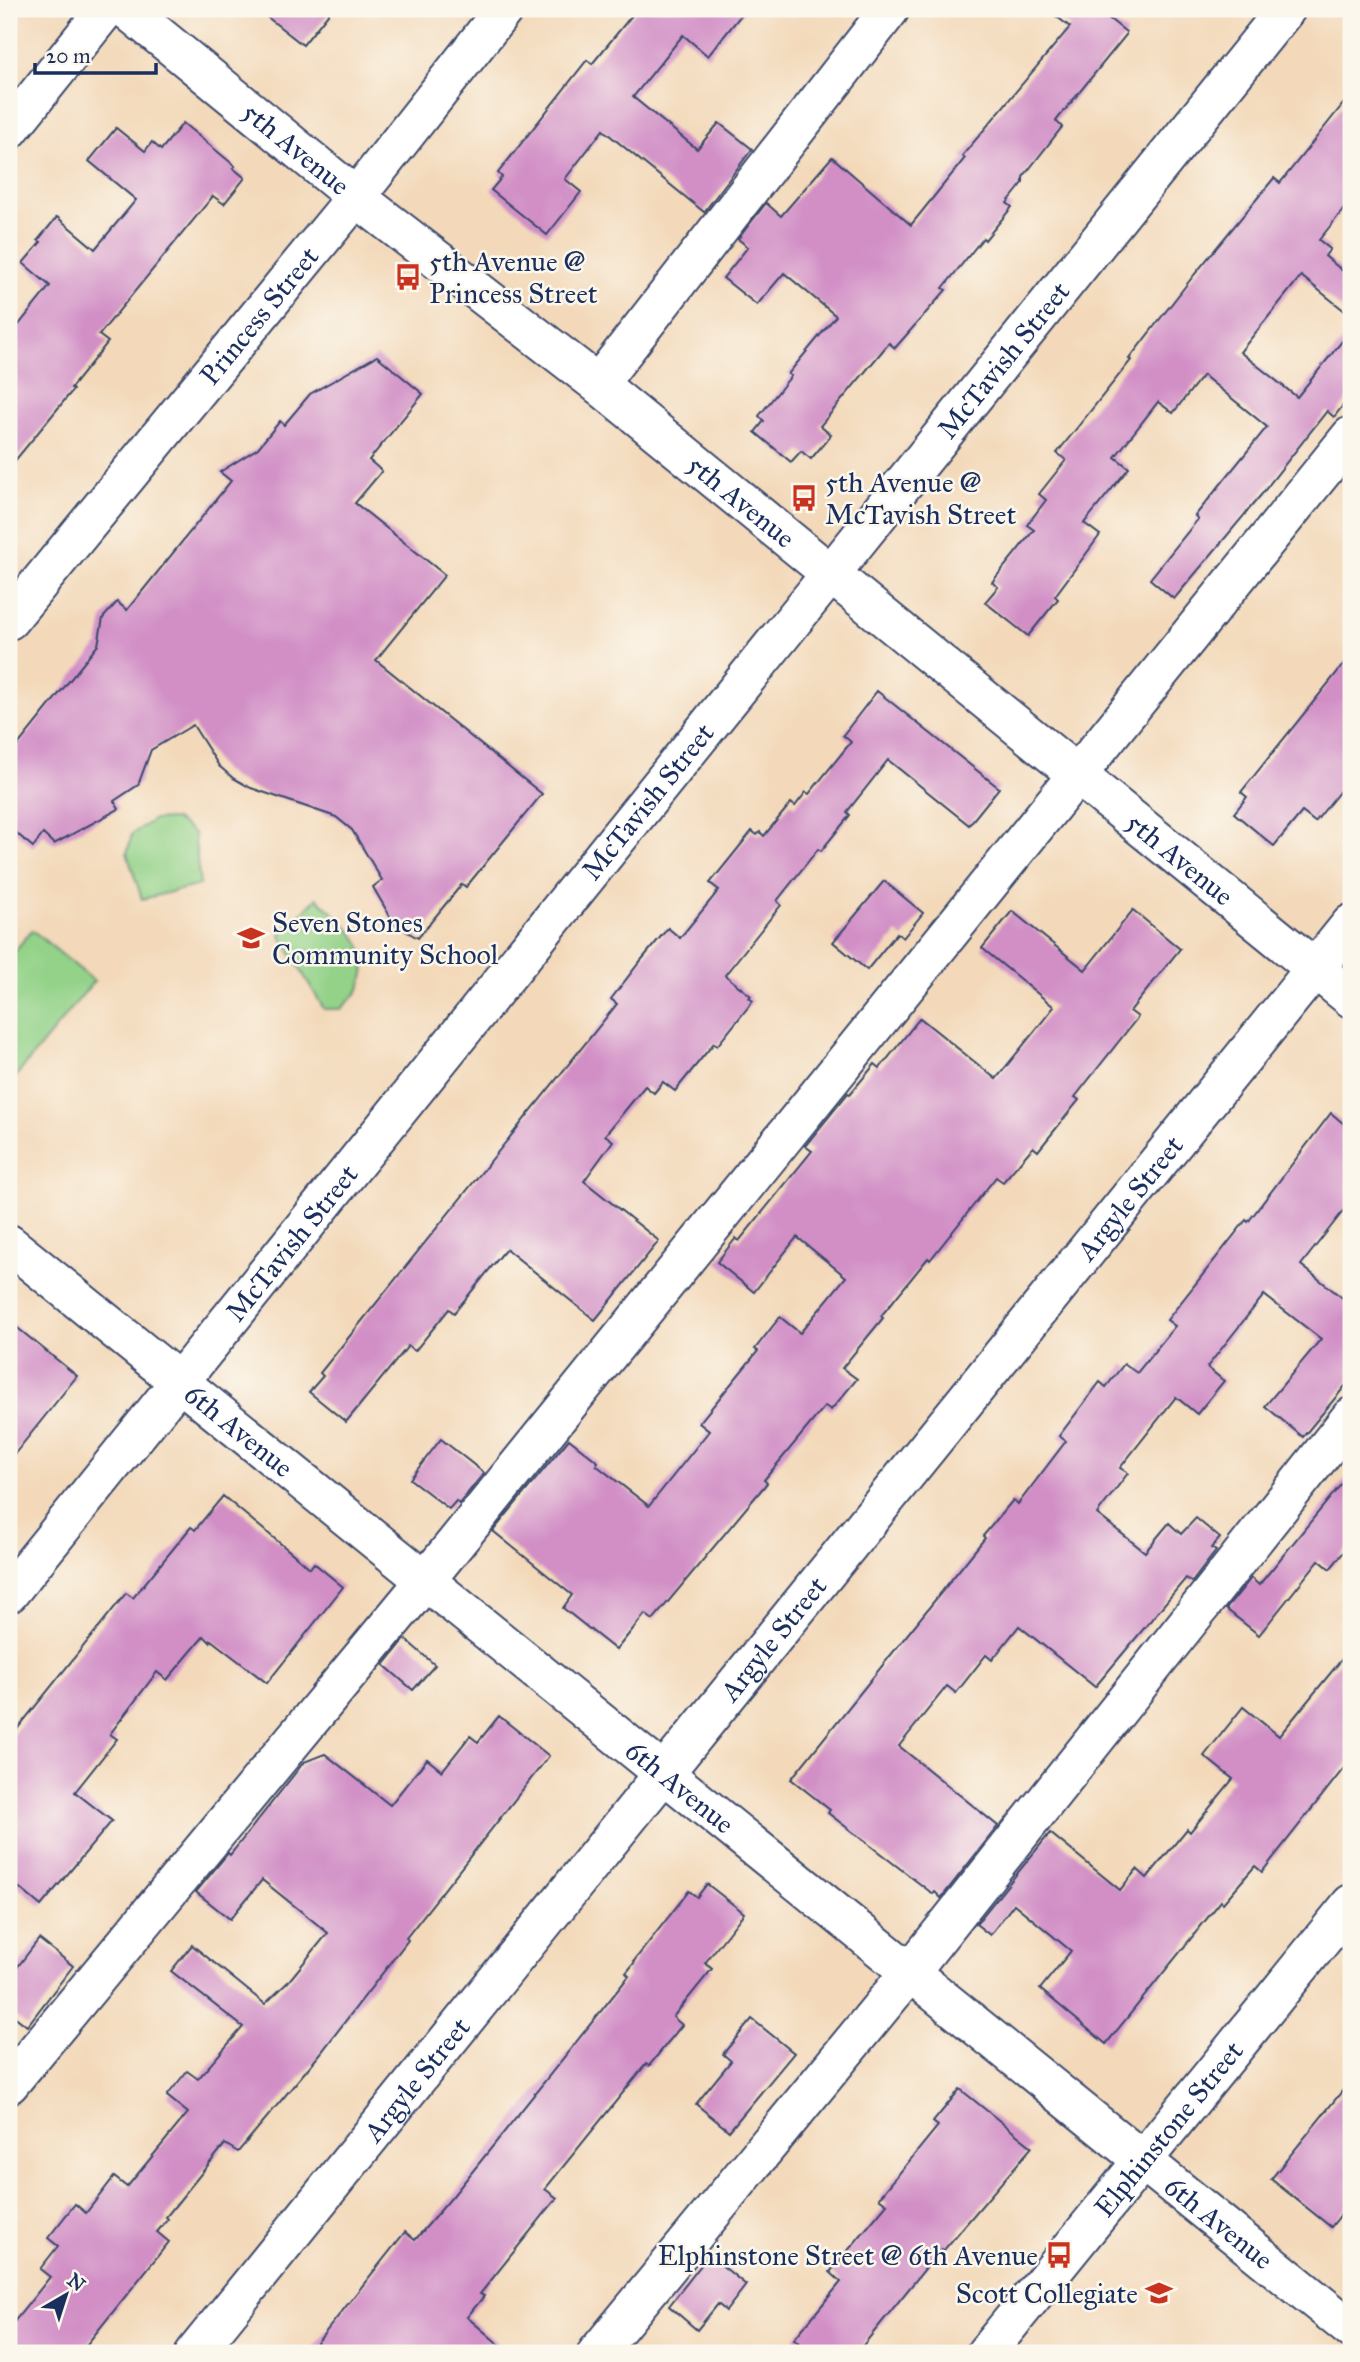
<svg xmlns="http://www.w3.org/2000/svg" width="1360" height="2362" viewBox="0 0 1360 2362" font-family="'IM FELL Great Primer',serif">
  <rect width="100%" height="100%" fill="#fbf7ec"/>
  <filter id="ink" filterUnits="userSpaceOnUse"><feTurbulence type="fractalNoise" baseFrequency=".0143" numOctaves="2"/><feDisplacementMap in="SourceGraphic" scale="14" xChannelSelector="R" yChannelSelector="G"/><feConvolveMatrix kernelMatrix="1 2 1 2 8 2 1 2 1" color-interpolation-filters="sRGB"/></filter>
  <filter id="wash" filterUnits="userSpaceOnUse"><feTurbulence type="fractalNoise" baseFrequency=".00686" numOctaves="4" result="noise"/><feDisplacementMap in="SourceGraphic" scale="28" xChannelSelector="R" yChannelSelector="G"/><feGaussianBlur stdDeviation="1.57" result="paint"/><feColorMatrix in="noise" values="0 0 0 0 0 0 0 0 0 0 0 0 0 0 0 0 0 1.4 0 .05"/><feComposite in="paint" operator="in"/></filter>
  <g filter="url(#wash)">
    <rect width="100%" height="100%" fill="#f3d9ba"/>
    <g fill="#93d288" stroke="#578073" stroke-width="2">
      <path d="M 174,819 L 194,833 L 200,885 L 142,899 L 127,853 L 132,834 L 153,820 Z"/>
      <path d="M 317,898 C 344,924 379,947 359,989 C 356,996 346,1003 341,1009 L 324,1009 L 280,935 Z"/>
      <path d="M 32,930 L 94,981 L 9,1085 L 9,958 Z"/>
    </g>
    <g id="blocks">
      <g fill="#d18fc6">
        <path d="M 257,9 L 332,9 L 303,45 Z"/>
        <path d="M 637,9 L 746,9 L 708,56 L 683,35 L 633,97 L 697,149 L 719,123 L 752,149 L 704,212 L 603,130 L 565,179 L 581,192 L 547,235 L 491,190 L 502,177 L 498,173 L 587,60 L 592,64 Z"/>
        <path d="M 1047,9 L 1097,9 L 1126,32 L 1126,35 L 1056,121 L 1062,127 L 1023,177 L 1023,183 L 1007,203 L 1012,207 L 985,240 L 983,238 L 943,288 L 946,290 L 895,348 L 889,343 L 820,426 L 831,435 L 811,459 L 801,451 L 791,462 L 755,432 L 764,421 L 759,416 L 791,376 L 788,374 L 836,316 L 784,273 L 757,305 L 723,278 L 748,247 L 738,239 L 766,203 L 781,216 L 832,157 L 911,225 L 965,158 L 962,156 L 1070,27 Z"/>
        <path d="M 1351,94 L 1351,200 L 1319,240 L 1330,249 L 1325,256 L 1351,278 L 1351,316 L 1301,276 L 1240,352 L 1297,397 L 1351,330 L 1351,395 L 1334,417 L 1327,411 L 1261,495 L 1174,599 L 1150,579 L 1198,519 L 1195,516 L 1267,427 L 1203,375 L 1173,413 L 1158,402 L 1115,457 L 1129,468 L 1084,523 L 1100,535 L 1055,596 L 1058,599 L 1028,636 L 985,602 L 998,587 L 992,582 L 1034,530 L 1027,525 L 1046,500 L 1039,494 L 1066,460 L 1057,453 L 1131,360 L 1129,359 L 1194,275 L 1274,178 L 1280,183 Z"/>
        <path d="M 183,123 L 235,166 L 233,168 L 245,178 L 224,204 L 213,196 L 99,335 L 108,342 L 71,388 L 73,390 L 9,468 L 9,337 L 50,286 L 23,263 L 41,242 L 38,240 L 57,217 L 95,249 L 136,200 L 89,161 L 116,128 L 145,151 L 152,142 L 161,150 Z"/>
        <path d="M 377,356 L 423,394 L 369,460 L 382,471 L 355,503 L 445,575 L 376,660 L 542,794 L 466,887 L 462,884 L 418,938 L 395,925 L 373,887 L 382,880 L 352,830 L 336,817 L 251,788 L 233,778 L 219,766 L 193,725 L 151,750 L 138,785 L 114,801 L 119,809 L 54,844 L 43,834 L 33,847 L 9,827 L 9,756 L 98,645 L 103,618 L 117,602 L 127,610 L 231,481 L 220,472 L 258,448 L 280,421 L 284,425 L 310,394 Z"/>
        <path d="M 1351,655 L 1351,777 L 1315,822 L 1302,812 L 1274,846 L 1234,813 L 1247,797 L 1241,792 Z"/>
        <path d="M 877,691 L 999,788 L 969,825 L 888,760 L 847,812 L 850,815 L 821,851 L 818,849 L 777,901 L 781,905 L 725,975 L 751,996 L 749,998 L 753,1001 L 717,1046 L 714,1043 L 675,1091 L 663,1082 L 654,1093 L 645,1086 L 605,1135 L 613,1141 L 584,1181 L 659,1241 L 595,1320 L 506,1249 L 454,1313 L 449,1309 L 415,1351 L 408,1346 L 346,1422 L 309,1392 L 323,1376 L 320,1373 L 617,1004 L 611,999 L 638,964 L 668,928 L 680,938 L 719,890 L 710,883 L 752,831 L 757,835 L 760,832 L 764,836 L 791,803 L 795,806 L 806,792 L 809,794 L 851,742 L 843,735 Z"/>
        <path d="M 884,881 L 923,913 L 903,938 L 897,933 L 867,970 L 833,942 Z"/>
        <path d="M 1133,910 L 1180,949 L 1130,1011 L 1138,1017 L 1075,1097 L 1079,1100 L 1038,1151 L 1033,1147 L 1003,1182 L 996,1177 L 930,1260 L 928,1258 L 881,1316 L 883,1318 L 842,1368 L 857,1379 L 831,1410 L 825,1406 L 764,1480 L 767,1483 L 653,1620 L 645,1614 L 616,1650 L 563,1608 L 572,1595 L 493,1531 L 569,1439 L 598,1462 L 596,1465 L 649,1506 L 709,1431 L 699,1423 L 758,1351 L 755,1349 L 780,1317 L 800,1333 L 846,1277 L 797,1237 L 754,1292 L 717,1262 L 736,1238 L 739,1241 L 812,1151 L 805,1146 L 848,1093 L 850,1094 L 875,1064 L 880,1068 L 920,1018 L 996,1079 L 1054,1007 L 982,948 L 1012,911 L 1085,970 Z"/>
        <path d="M 1331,1113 L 1351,1130 L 1351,1201 L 1301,1265 L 1350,1304 L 1351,1302 L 1351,1379 L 1303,1437 L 1265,1406 L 1321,1339 L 1264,1295 L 1207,1367 L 1224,1381 L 1197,1414 L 1176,1397 L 1120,1468 L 1128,1473 L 1097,1514 L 1145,1552 L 1169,1523 L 1181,1534 L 1196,1518 L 1220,1538 L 1211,1548 L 1216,1551 L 1192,1582 L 1186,1578 L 1095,1687 L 1019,1626 L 992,1660 L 986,1655 L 956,1693 L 947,1686 L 899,1746 L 998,1826 L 941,1898 L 935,1892 L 933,1894 L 828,1813 L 830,1810 L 791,1779 L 985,1538 L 983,1536 L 1013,1500 L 1018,1504 L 1066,1441 L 1059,1436 L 1100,1382 L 1106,1387 L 1124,1364 L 1137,1373 L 1175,1326 L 1167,1320 L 1246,1220 L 1248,1222 Z"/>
        <path d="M 9,1321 L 77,1376 L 9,1461 Z"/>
        <path d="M 441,1439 L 484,1473 L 459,1504 L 456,1501 L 449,1509 L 410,1479 Z"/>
        <path d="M 1351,1472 L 1351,1543 L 1330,1569 L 1319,1560 L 1259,1635 L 1226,1609 L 1251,1578 L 1259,1585 Z"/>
        <path d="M 223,1496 L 310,1568 L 314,1563 L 343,1587 L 267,1683 L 211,1640 L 210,1642 L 204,1636 L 167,1680 L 157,1672 L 110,1734 L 117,1739 L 75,1792 L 112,1821 L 41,1906 L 9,1879 L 9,1739 L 126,1593 L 133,1598 L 191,1527 L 195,1530 Z"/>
        <path d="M 405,1639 L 435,1665 L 413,1690 L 384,1665 Z"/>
        <path d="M 1351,1648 L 1351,1759 L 1262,1872 L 1255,1866 L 1223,1903 L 1221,1901 L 1106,2044 L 1040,1989 L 1071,1951 L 1014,1904 L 990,1935 L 976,1924 L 1050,1833 L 1120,1890 L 1137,1869 L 1147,1878 L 1187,1829 L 1190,1832 L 1233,1779 L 1204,1756 L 1243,1707 L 1279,1736 Z"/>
        <path d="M 499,1716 L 549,1756 L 406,1938 L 408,1940 L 320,2054 L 238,2152 L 225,2144 L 166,2217 L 168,2219 L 157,2232 L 169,2242 L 80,2353 L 9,2353 L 9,2328 L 50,2277 L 40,2269 L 58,2246 L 48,2238 L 75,2204 L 86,2213 L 114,2177 L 127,2187 L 188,2113 L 167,2096 L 187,2071 L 198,2079 L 243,2027 L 171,1971 L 192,1945 L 265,2004 L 288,1982 L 328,1933 L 262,1880 L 230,1919 L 196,1892 L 228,1853 L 230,1855 L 304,1762 L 325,1754 L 390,1805 L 427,1759 L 442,1771 L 470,1736 L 478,1742 Z"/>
        <path d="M 707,1884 L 744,1913 L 705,1963 L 712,1969 L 673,2017 L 682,2025 L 649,2066 L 646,2064 L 545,2189 L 557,2198 L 480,2294 L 484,2296 L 467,2317 L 509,2353 L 309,2353 L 405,2232 L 415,2240 L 452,2197 L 629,1976 L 626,1973 L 635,1962 L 634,1961 L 689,1891 L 697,1897 Z"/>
        <path d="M 39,1939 L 73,1966 L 27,2026 L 9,2012 L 9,1978 Z"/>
        <path d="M 752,2019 L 794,2053 L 729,2131 L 696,2104 L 731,2061 L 723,2054 Z"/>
        <path d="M 1351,2080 L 1351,2202 L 1331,2227 L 1271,2179 Z"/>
        <path d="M 960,2089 L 1032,2147 L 943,2251 L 941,2249 L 857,2353 L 811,2353 L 794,2339 L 841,2282 L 830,2272 L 887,2204 L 879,2198 L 938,2126 L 933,2122 Z"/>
        <path d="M 709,2255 L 746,2285 L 726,2311 L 718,2304 L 697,2330 L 669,2306 Z"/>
      </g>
    </g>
  </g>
  <g filter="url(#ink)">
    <use href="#blocks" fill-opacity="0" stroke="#3b486c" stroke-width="2"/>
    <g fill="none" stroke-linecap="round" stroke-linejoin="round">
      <defs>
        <g id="minor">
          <path id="s1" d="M 126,9 L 356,197 L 598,384 L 1351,998"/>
          <path d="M 9,130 L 106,9"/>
          <path d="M 598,384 L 890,9"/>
          <path id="s2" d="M 9,620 L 356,197 L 504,9"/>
          <path id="s3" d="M 9,1244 L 1351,2329"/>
          <path id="s4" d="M 9,1593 L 1286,9"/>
          <path d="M 9,2084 L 425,1581 L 1351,436"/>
          <path id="s5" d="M 195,2353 L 1351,924"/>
          <path d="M 597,2353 L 910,1972 L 1351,1417"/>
          <path id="s6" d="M 986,2353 L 1351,1904"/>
        </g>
      </defs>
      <use href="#minor" stroke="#3b486c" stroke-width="42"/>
      <use href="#minor" stroke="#fff" stroke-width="38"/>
    </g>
  </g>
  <defs>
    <symbol id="bus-bare" viewBox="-9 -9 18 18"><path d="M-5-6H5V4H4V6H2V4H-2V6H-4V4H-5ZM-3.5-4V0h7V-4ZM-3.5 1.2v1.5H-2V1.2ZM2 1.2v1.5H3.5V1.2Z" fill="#c8321e" stroke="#fbf7ec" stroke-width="2.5" paint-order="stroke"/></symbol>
    <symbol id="school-bare" viewBox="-9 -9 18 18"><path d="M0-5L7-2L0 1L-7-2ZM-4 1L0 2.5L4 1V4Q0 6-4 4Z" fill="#c8321e" stroke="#fbf7ec" stroke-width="2.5" paint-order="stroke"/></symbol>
  </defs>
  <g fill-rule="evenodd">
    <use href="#bus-bare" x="389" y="258" width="38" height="38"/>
    <use href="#bus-bare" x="785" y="479" width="38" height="38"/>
    <use href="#school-bare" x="232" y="919" width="38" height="38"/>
    <use href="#bus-bare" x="1040" y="2236" width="38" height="38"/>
    <use href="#school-bare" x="1140" y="2274" width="38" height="38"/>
  </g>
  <g text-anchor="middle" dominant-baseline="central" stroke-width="5" stroke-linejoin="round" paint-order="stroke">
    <g font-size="28" fill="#1b2f5e" stroke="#fbf7ec">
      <text stroke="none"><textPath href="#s1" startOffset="220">5th Avenue</textPath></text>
      <text stroke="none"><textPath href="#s2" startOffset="394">Princess Street</textPath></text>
      <text stroke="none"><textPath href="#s4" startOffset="1584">McTavish Street</textPath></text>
      <text stroke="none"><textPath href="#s1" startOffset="788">5th Avenue</textPath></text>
      <text stroke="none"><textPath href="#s4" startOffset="1017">McTavish Street</textPath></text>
      <text stroke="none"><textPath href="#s1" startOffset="1354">5th Avenue</textPath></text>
      <text stroke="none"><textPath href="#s5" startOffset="1486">Argyle Street</textPath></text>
      <text stroke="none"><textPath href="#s4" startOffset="450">McTavish Street</textPath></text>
      <text stroke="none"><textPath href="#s3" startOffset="296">6th Avenue</textPath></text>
      <text stroke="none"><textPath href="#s5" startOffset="919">Argyle Street</textPath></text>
      <text stroke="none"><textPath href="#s3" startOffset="863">6th Avenue</textPath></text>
      <text stroke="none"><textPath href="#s5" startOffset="352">Argyle Street</textPath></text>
      <text stroke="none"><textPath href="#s6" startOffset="289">Elphinstone Street</textPath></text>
      <text stroke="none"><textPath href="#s3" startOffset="1556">6th Avenue</textPath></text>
    </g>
    <g font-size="28" fill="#1b2f5e" stroke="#fbf7ec" text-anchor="start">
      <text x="429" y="261">5th Avenue @<tspan x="429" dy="32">Princess Street</tspan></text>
      <text x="825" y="482">5th Avenue @<tspan x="825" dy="32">McTavish Street</tspan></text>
      <text x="272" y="922">Seven Stones<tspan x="272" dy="32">Community School</tspan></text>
      <text x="1038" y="2255" text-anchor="end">Elphinstone Street @ 6th Avenue</text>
      <text x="1138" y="2293" text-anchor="end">Scott Collegiate</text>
    </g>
  </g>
  <rect width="1360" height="2362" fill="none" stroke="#fbf7ec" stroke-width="35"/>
  <g transform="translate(66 2295) rotate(39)" stroke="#fbf7ec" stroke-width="5" paint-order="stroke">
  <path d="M0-5L12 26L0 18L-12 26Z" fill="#1b2f5e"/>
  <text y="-10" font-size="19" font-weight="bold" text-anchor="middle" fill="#1b2f5e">N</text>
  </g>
  <path d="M35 63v10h121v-10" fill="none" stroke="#1b2f5e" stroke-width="3.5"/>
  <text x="46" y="63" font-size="21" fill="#1b2f5e" stroke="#fbf7ec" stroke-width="5" paint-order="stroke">20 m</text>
</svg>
